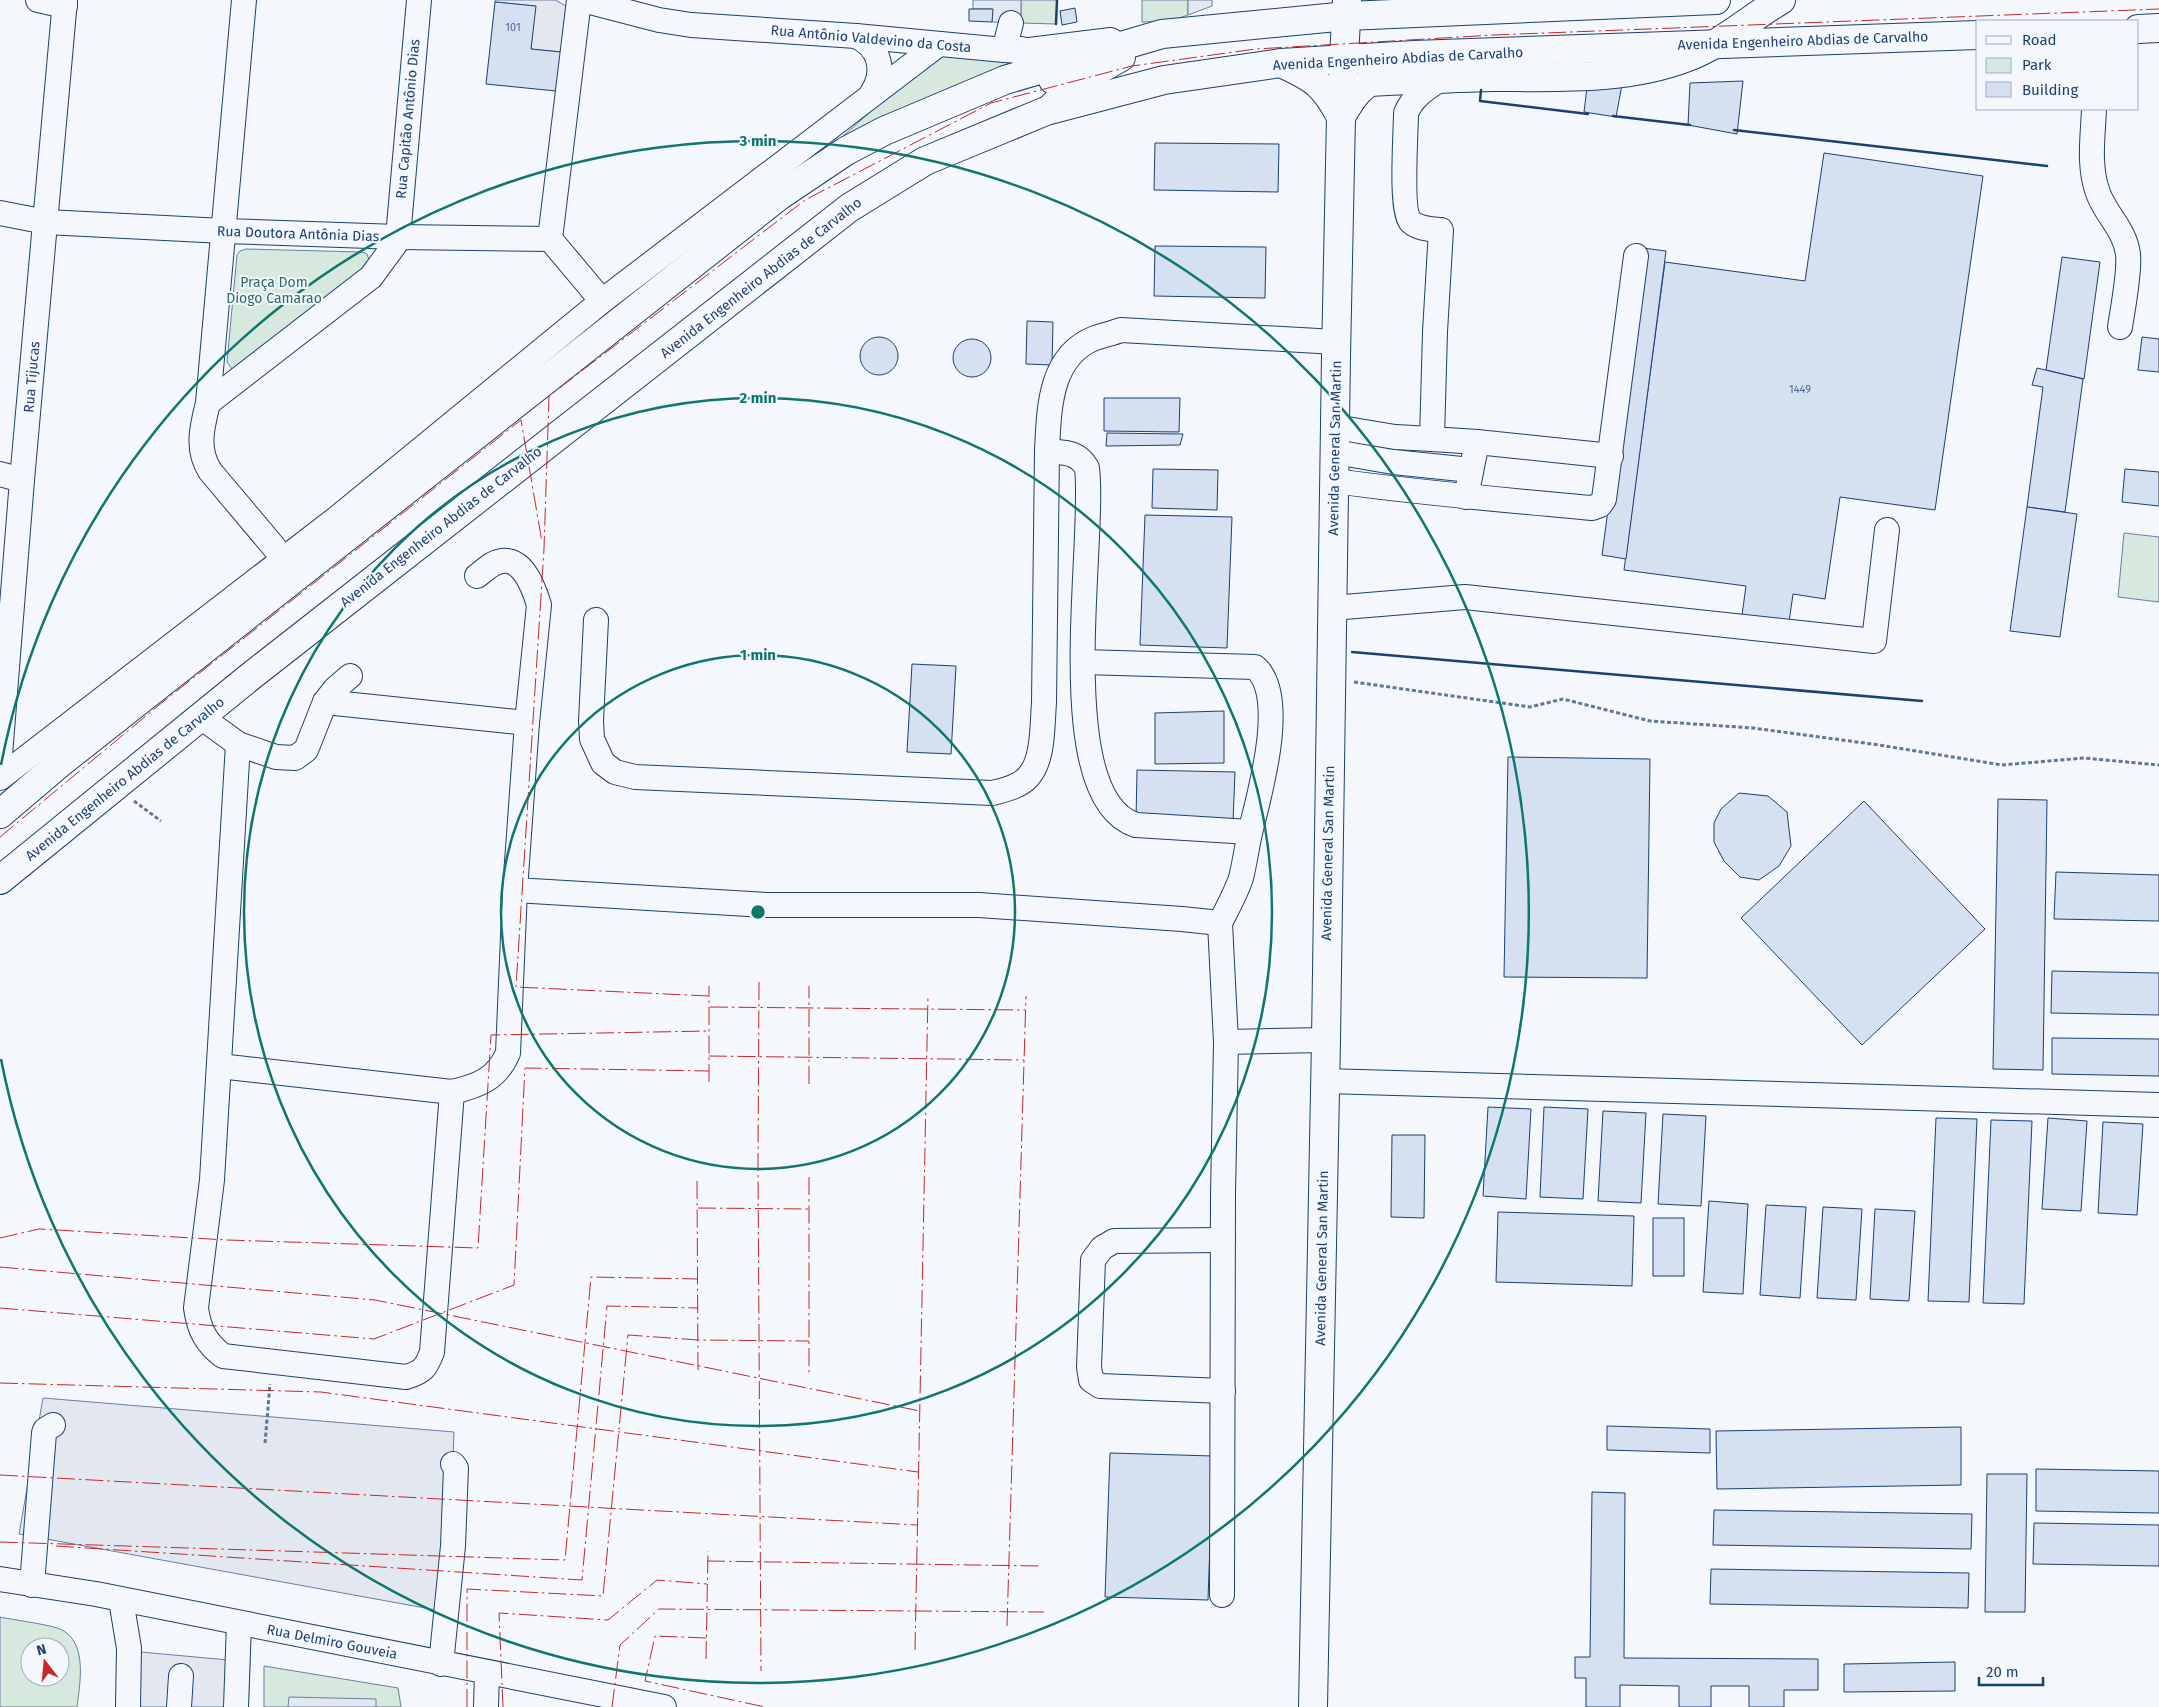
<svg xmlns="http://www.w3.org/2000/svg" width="2159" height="1707" viewBox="0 0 2159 1707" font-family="'Fira Sans',sans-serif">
  <rect width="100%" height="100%" fill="#f4f7fb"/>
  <g fill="#d7e8df" stroke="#687fa3" fill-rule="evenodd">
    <path d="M 1021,0 L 1057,0 L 1056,24 L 1021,23 Z"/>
    <path d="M 1142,0 L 1188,0 L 1188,15 L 1171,21 L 1142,22 Z"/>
    <path d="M 937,52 L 1018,59 L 880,121 L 804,171 Z"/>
    <path d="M 246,249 L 362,252 L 367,254 L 370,263 L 232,369 L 227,362 L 237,255 L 240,251 Z"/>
    <path d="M 2124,533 L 2159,537 L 2159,602 L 2118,597 Z"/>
    <path d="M 0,1617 C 13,1620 56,1625 64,1631 C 87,1646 80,1683 77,1707 L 0,1707 ZM 30,1647 L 60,1647 L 60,1677 L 30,1677 Z"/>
    <path d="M 264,1666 L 398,1688 L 401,1707 L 264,1707 Z"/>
  </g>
  <g fill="#e3e8f0" stroke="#687fa3">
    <path d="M 495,0 L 555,0 L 566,6 L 561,52 L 531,49 L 535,6 L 495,2 Z"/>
    <path d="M 973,0 L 1021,0 L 1021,23 L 992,22 L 992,9 L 973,9 Z"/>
    <path d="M 1188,0 L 1212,0 L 1212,6 L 1188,15 Z"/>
    <path d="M 43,1398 L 454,1432 L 447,1612 L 19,1534 Z"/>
    <path d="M 119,1650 L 250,1662 L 248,1707 L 118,1707 Z"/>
    <path d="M 289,1697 L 376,1699 L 376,1707 L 288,1707 Z"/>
  </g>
  <g fill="#d5e0f0" stroke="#1d3f73">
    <path d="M 495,2 L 536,6 L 531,49 L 561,52 L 556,91 L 486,84 Z"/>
    <path d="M 1075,8 L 1077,22 L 1062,25 L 1060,11 Z"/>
    <path d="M 969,9 L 993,9 L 992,22 L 969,21 Z"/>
    <path d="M 1588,79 L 1623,79 L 1616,117 L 1584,112 Z"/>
    <path d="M 1743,81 L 1737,134 L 1688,125 L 1690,83 Z"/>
    <path d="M 1155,143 L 1279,144 L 1278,192 L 1154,190 Z"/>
    <path d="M 1824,153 L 1983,176 L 1935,510 L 1840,497 L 1825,599 L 1793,594 L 1789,622 L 1742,615 L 1746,586 L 1624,570 L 1665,262 L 1805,281 Z"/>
    <path d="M 1155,246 L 1266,247 L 1265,298 L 1154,296 Z"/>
    <path d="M 1643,248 L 1666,251 L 1626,559 L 1602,555 Z"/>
    <path d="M 2062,257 L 2100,262 L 2084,379 L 2046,370 Z"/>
    <path d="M 1027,321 L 1053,322 L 1052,365 L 1026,364 Z"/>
    <circle cx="879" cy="356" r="19"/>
    <path d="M 2142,337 L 2159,339 L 2159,372 L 2138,370 Z"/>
    <circle cx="972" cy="358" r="19"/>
    <path d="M 2037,368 L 2083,379 L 2065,512 L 2027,507 L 2043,387 L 2032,385 Z"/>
    <path d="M 1104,398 L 1180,398 L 1179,432 L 1104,431 Z"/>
    <path d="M 1107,433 L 1183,434 L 1180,445 L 1106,446 Z"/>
    <path d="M 1153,469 L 1218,470 L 1217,510 L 1152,508 Z"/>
    <path d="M 2125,469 L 2159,472 L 2159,506 L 2122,502 Z"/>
    <path d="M 2027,507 L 2077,514 L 2060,637 L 2010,631 Z"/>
    <path d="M 1145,515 L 1232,517 L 1227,648 L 1140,645 Z"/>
    <path d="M 912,664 L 956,666 L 951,754 L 907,752 Z"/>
    <path d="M 1224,711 L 1224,763 L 1155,764 L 1155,713 Z"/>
    <path d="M 1508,757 L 1650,759 L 1647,978 L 1504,977 Z"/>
    <path d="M 1137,770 L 1235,772 L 1233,822 L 1136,820 Z"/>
    <path d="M 1739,793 L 1768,796 L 1787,812 L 1791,846 L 1779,866 L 1759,880 L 1740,877 L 1724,861 L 1714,842 L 1714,823 L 1721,809 Z"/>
    <path d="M 1998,799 L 2047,800 L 2043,1070 L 1993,1069 Z"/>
    <path d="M 1864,801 L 1985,929 L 1862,1045 L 1741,918 Z"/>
    <path d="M 2056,872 L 2159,875 L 2159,921 L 2054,919 Z"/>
    <path d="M 2052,971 L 2159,973 L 2159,1015 L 2051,1013 Z"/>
    <path d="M 2052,1038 L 2159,1039 L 2159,1076 L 2052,1074 Z"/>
    <path d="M 1488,1107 L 1531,1109 L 1526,1199 L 1483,1196 Z"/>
    <path d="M 1544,1107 L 1588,1109 L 1583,1199 L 1540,1197 Z"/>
    <path d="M 1603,1111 L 1646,1113 L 1641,1203 L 1598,1201 Z"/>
    <path d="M 1663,1114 L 1706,1116 L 1701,1206 L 1658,1204 Z"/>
    <path d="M 1936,1118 L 1977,1119 L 1969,1302 L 1928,1301 Z"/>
    <path d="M 2048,1118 L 2087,1121 L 2081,1211 L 2042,1209 Z"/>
    <path d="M 1991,1120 L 2032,1121 L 2024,1304 L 1983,1303 Z"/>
    <path d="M 2103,1122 L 2143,1124 L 2137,1215 L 2098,1213 Z"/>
    <path d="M 1392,1135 L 1425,1135 L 1424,1218 L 1391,1217 Z"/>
    <path d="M 1709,1201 L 1748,1204 L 1743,1294 L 1703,1292 Z"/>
    <path d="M 1766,1205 L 1806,1207 L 1800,1298 L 1760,1295 Z"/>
    <path d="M 1823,1207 L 1862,1209 L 1856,1300 L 1817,1298 Z"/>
    <path d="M 1875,1209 L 1915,1211 L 1909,1301 L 1870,1299 Z"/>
    <path d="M 1498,1212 L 1634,1216 L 1632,1286 L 1496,1282 Z"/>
    <rect x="1653" y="1218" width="31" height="58"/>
    <path d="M 1607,1426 L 1710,1429 L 1710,1453 L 1607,1450 Z"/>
    <path d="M 1961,1427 L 1961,1485 L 1717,1489 L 1716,1431 Z"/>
    <path d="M 1110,1453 L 1213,1456 L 1208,1600 L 1105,1597 Z"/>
    <path d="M 2036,1469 L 2159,1471 L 2159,1513 L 2036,1511 Z"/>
    <path d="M 1987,1474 L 2027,1474 L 2025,1612 L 1985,1612 Z"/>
    <path d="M 1592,1492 L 1625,1493 L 1624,1658 L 1818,1659 L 1818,1690 L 1784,1690 L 1784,1707 L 1749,1707 L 1749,1686 L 1711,1686 L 1711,1707 L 1679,1707 L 1679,1686 L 1620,1685 L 1620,1707 L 1586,1707 L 1586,1678 L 1575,1678 L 1575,1657 L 1590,1657 Z"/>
    <path d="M 1714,1510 L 1972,1514 L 1971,1549 L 1713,1545 Z"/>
    <path d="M 2034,1523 L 2159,1525 L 2159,1566 L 2033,1564 Z"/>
    <path d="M 1711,1569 L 1969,1573 L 1968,1608 L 1710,1604 Z"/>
    <path d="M 1955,1662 L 1955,1691 L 1844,1692 L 1844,1664 Z"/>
  </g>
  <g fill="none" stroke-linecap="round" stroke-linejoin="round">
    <defs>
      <g id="minor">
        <path d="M 38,0 L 65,6"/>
        <path d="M 244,0 L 208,403 C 202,427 196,449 210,471 L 284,559"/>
        <path d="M 579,0 L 550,239 L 602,301"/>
        <path d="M 582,0 L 659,20 L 691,25 L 856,36 L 1004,50 L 1021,51 L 1111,40"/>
        <path d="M 856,36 C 880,47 886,71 872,93"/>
        <path d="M 1004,50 L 1011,23"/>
        <path d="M 1442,78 C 1427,88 1413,96 1406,113 C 1406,132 1400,211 1411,222 C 1419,229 1431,229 1441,230 L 1435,332 L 1432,439 L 1477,442 L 1466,497"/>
        <path d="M 2094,109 C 2093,136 2088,166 2098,193 C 2106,215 2125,230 2128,254 C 2130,272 2123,307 2120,327"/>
        <path d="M 0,213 L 46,222 L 224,231 L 398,237 L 550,239"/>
        <path d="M 208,403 L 371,277 L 396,243 L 398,237 L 419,0"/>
        <path d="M 1335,427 L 1395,437 L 1432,439"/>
        <path d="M 1477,442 L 1611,456"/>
        <path d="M 1335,452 L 1393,462 L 1471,470"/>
        <path d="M 0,474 L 22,480"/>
        <path d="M 1335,481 C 1420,493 1506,500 1592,508 L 1600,505 L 1604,499 L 1636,256"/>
        <path d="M 477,576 C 482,572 488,567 493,564 C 520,550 533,585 539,605 L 527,723"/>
        <path d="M 1332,608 L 1465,597 L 1874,641 L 1887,530"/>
        <path d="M 596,620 L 591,721 L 592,739 L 603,763 L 615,772 L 635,777 L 992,793 C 1004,790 1019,787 1028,777 C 1044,760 1042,725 1044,703 L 1047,451"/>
        <path d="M 1083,662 L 1255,667 C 1288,695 1260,792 1251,829 C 1247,845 1245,862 1241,878 C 1236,893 1227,909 1220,923"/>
        <path d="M 325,702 L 335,689 L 350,676"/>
        <path d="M 201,717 L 238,744 L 276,757 L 295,758 L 306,750 L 325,702 L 527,723 L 515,890 L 766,905 L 979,905 L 1182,919 L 1220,923 L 1226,1042 L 1326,1040"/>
        <path d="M 238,744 L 212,1180 L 196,1308 C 199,1330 206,1343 223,1356 L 406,1377 C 423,1372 426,1368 432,1352 L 452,1092"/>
        <path d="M 0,755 L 22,480 L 65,0"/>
        <path d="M 0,778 L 337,518 L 602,301 L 939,44"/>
        <path d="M 1250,832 L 1136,825 C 1050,798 1096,541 1087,468 C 1077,451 1065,453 1047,451 C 1049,410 1049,356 1095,338 C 1104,335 1113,333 1121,330 L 1336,342"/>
        <path d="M 219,1066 L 452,1092 C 478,1086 497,1079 508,1053 L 515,890"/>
        <path d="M 1325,1081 L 2159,1105"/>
        <path d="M 1223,1391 L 1100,1386 L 1091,1380 L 1089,1367 L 1093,1260 L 1102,1248 L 1114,1241 L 1223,1240"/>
        <path d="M 0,1579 L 96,1594 L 664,1707"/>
        <path d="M 32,1585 L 44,1433 L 45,1430 L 53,1425"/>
        <path d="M 1222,1595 L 1223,1194 L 1226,1042"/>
        <path d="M 121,1600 L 129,1648 L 128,1707"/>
        <path d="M 441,1664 L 453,1546 L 456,1468 L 453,1464"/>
        <path d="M 179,1707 L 181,1676"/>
        <path d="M 236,1707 L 239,1623"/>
        <path d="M 486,1707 L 487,1672"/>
      </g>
      <path id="major" d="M 1313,1707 L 1326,1040 L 1336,356 L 1341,117 L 1347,0"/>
      <g id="highway">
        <path d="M 2138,29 L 2159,28"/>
        <path d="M 1021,51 C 1037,54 1049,64 1053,80"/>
        <path d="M 1281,63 C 1314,78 1324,84 1341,117"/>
        <path d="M 1368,82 C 1410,80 1451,78 1493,77 C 1558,77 1626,81 1688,57 C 1722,44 1749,19 1781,0"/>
        <path d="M 1053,106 L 1088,76 L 1121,57"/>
        <path d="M 1341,117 C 1355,92 1360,87 1385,72"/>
        <path d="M 0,814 L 60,763 L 779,196 L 846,151 L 884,131 L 1005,80 L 1162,34 L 1347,16 L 1716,0"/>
        <path d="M 0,880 L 251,676 L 849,208 L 925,161 L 1046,111 L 1164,80 L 1281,63 L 1414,55 L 1978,35"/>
      </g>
    </defs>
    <use href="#minor" stroke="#1d3f73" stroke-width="26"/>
    <use href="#major" stroke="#1d3f73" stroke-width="30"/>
    <use href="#highway" stroke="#1d3f73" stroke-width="30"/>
    <g stroke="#5e769c" stroke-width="3" stroke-dasharray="4 2.5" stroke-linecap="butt">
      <path d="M 1354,682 L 1530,707 L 1563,699 L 1650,721 L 1753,728 L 1879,745 L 2002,765 L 2084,758 L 2159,765"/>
      <path d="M 134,801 L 161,821"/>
      <path d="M 265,1443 L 270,1384"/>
    </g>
    <use href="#minor" stroke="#f4f7fb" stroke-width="24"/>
    <use href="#major" stroke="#f4f7fb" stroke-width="28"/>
    <use href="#highway" stroke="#f4f7fb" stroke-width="28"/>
    <g stroke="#1d3f73" stroke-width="2.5">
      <path d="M 1056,24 L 1057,0"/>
      <path d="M 1481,90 L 1480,101 L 1588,114"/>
      <path d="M 1613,116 L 1690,125"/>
      <path d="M 1734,130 L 2047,166"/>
      <path d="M 1352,652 L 1922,701"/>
    </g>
    <g stroke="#c62828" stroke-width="1" stroke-dasharray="18 4 2.5 4" stroke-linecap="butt">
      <path d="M 0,837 L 164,701 L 521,420 L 542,542"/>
      <path d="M 759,982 L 758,1164 L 761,1671"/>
      <path d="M 709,996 L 516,987 L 544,549 L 549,396 L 805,200 L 991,103 L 1132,66 L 1256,49 L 1494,35 L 2159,9"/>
      <path d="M 710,1007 L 1025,1010"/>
      <path d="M 709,1056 L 1024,1060"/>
      <path d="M 709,1082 L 709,986"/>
      <path d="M 809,1084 L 809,986"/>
      <path d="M 809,1177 L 809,1373"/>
      <path d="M 697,1181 L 698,1372"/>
      <path d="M 698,1208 L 809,1209"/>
      <path d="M 0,1238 L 39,1229 L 227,1240 L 478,1248 L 491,1035 L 709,1031"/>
      <path d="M 0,1267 L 375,1300 L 920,1411"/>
      <path d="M 0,1308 L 374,1339 L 514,1285 L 525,1068 L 709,1071"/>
      <path d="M 0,1383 L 321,1392 L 918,1472"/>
      <path d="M 0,1475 L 917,1525"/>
      <path d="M 0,1542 L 565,1560 L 591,1277 L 698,1279"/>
      <path d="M 56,1546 L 582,1580 L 607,1306 L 698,1308"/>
      <path d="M 707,1561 L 1041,1566"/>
      <path d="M 1007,1626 L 1026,996"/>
      <path d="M 706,1638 L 655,1636 L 645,1681 L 765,1707"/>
      <path d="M 915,1650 L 928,995"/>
      <path d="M 706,1659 L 708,1551"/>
      <path d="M 467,1707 L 467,1589 L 603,1596 L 628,1335 L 698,1340 L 809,1341"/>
      <path d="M 503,1707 L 499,1613 L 608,1620 L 657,1580 L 707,1584"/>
      <path d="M 612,1707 L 620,1645 L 659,1609 L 1044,1612"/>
    </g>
  </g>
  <g fill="none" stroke="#0f766e" stroke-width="2.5">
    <circle cx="758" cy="912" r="257"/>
    <circle cx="758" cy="912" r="514"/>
    <path d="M1 765A771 771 0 1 1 1 1059"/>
  </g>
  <g text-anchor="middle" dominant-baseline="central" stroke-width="4" stroke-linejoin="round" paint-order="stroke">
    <g font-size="11" fill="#4b6792">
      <text x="513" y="27">101</text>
      <text x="1800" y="389">1449</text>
    </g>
    <g font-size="14" fill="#1d3f73" stroke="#f4f7fb">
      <text transform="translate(871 39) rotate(5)">Rua Antônio Valdevino da Costa</text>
      <text transform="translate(1803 41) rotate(-2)">Avenida Engenheiro Abdias de Carvalho</text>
      <text transform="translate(1398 59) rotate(-3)">Avenida Engenheiro Abdias de Carvalho</text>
      <text transform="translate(408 119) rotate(-85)">Rua Capitão Antônio Dias</text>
      <text transform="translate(298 234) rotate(2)">Rua Doutora Antônia Dias</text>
      <text transform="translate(761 278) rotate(-38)">Avenida Engenheiro Abdias de Carvalho</text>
      <text transform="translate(32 377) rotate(-85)">Rua Tijucas</text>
      <text transform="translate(1335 448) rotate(-89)">Avenida General San Martin</text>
      <text transform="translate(441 527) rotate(-38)">Avenida Engenheiro Abdias de Carvalho</text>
      <text transform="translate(125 779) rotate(-39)">Avenida Engenheiro Abdias de Carvalho</text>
      <text transform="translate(1328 853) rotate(-89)">Avenida General San Martin</text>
      <text transform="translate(1322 1258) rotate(-89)">Avenida General San Martin</text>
      <text transform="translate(332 1642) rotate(11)">Rua Delmiro Gouveia</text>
    </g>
    <g font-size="14" fill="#2c6c60" stroke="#f4f7fb">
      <text x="274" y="282">Praça Dom<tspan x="274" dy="16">Diogo Camarao</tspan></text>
    </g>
  </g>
  <circle cx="758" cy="912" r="8" fill="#0f766e" stroke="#f4f7fb" stroke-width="2.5"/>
  <g font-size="15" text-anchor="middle" font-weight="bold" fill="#0f766e" stroke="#f4f7fb" stroke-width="4" stroke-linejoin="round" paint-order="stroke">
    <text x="758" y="146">3 min</text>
    <text x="758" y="403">2 min</text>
    <text x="758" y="660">1 min</text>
  </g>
  <rect x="1976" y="20" width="162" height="90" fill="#f4f7fb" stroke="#9eadc5"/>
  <rect x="1986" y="36" width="25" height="8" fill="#f4f7fb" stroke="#9eadc5"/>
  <text x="2022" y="45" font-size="15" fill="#1d3f73">Road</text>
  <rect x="1986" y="58" width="25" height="15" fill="#d7e8df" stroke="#9eadc5"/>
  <text x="2022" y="70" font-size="15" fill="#1d3f73">Park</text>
  <rect x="1986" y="82" width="25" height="15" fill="#d5e0f0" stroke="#9eadc5"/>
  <text x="2022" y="95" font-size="15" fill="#1d3f73">Building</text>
  <g transform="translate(45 1662) rotate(344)"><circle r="24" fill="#f4f7fb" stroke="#9eadc5"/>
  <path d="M0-4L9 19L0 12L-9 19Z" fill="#c62828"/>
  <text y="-8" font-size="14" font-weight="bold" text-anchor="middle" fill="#1d3f73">N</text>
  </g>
  <path d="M1979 1677v8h64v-8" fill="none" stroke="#1d3f73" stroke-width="2.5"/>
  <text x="1986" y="1677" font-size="15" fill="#1d3f73" stroke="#f4f7fb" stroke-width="4" paint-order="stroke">20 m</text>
</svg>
